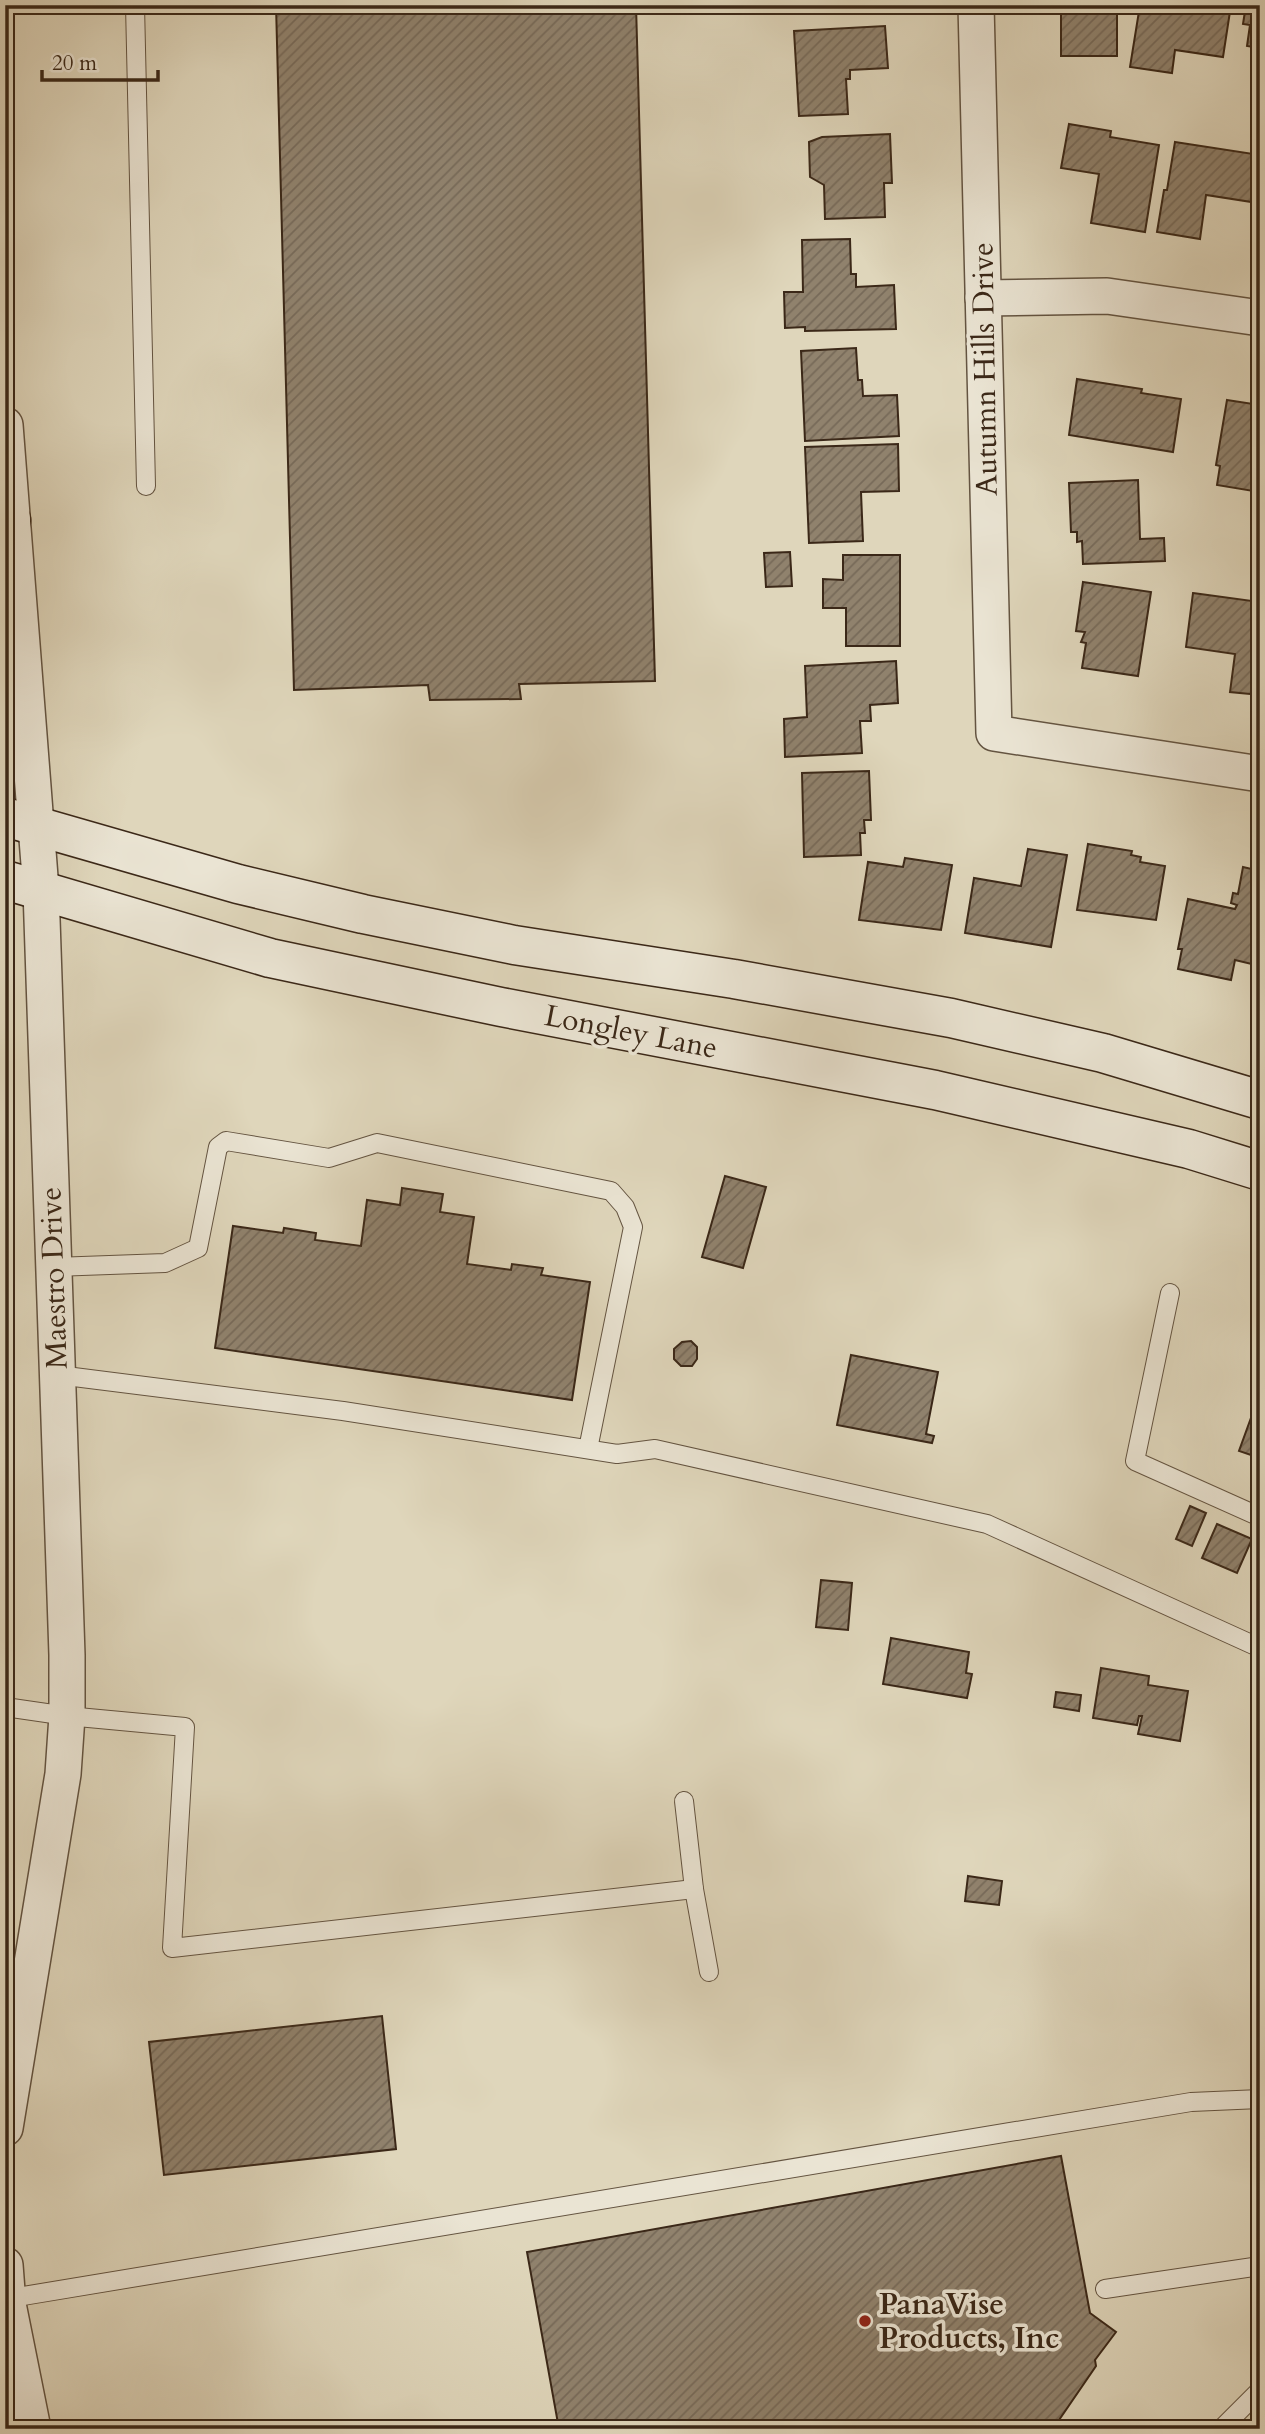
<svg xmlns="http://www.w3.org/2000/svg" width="1265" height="2434" viewBox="0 0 1265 2434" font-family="Cardo,serif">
  <defs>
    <pattern id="building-hatch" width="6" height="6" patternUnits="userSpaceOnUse" patternTransform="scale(1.75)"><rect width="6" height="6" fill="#90826d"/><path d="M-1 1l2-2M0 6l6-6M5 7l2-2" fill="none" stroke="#776a59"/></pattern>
  </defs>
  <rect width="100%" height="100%" fill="#dfd6bb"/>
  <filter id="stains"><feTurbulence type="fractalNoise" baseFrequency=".00286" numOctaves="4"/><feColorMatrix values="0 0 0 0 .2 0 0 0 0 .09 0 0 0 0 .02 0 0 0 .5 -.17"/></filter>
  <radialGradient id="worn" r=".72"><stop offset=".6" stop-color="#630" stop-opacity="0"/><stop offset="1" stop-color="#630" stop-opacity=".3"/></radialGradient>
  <g fill="url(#building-hatch)" stroke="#3b2818" stroke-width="2">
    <path d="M 276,5 L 636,5 L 655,681 L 519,684 L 521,699 L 430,700 L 428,685 L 294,690 Z"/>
    <path d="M 803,5 L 885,5 L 885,12 L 803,13 Z"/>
    <rect x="1061" y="5" width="56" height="51"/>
    <path d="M 1140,5 L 1231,5 L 1223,57 L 1175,50 L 1172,73 L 1130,67 Z"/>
    <path d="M 1246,5 L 1260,5 L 1260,48 L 1247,46 L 1250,25 L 1243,24 Z"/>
    <path d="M 885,26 L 888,68 L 850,70 L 850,79 L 846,79 L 848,114 L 799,116 L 794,31 Z"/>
    <path d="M 1069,124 L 1111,131 L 1110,137 L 1159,145 L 1145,232 L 1091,223 L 1099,174 L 1061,168 Z"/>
    <path d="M 890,134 L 892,183 L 884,183 L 885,217 L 825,219 L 824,185 L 810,177 L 809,142 L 822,137 Z"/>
    <path d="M 1175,142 L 1260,155 L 1258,203 L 1206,195 L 1200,239 L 1157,232 L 1164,190 L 1167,190 Z"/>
    <path d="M 850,239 L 851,274 L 856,274 L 856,287 L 894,285 L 896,329 L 805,331 L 805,327 L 785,328 L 784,292 L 803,292 L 802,240 Z"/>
    <path d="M 856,348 L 858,380 L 862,380 L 863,396 L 897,395 L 899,436 L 805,441 L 801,351 Z"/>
    <path d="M 1077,379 L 1142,389 L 1141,393 L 1181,399 L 1173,452 L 1069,435 Z"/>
    <path d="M 1227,400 L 1260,405 L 1260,477 L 1253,491 L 1217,485 L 1220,466 L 1216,465 Z"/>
    <path d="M 898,444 L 899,491 L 861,492 L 863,541 L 809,543 L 805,447 Z"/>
    <path d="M 1138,480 L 1140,539 L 1164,538 L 1165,561 L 1083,564 L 1082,541 L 1077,542 L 1077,532 L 1071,532 L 1069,483 Z"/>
    <path d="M 790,552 L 792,586 L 766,587 L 764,553 Z"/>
    <path d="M 843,555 L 900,555 L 900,646 L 846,646 L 846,608 L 823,608 L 823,579 L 843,580 Z"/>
    <path d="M 1083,582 L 1151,592 L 1138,676 L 1082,668 L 1086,643 L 1081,642 L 1085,632 L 1076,631 Z"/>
    <path d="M 1193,593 L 1260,602 L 1260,695 L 1230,692 L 1235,654 L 1186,647 Z"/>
    <path d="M 896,661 L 898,703 L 870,705 L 871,721 L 860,721 L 862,753 L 785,757 L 784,719 L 807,717 L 805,666 Z"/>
    <path d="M 869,771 L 871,820 L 864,820 L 865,833 L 860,833 L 861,855 L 804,857 L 802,773 Z"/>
    <path d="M 1088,844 L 1132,851 L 1131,855 L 1141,857 L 1140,862 L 1165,866 L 1156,920 L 1077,910 Z"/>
    <path d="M 1028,849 L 1067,855 L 1051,947 L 965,933 L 974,878 L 1021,886 Z"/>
    <path d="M 905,858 L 952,865 L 941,930 L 859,920 L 868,862 L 903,867 Z"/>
    <path d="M 1243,867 L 1260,871 L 1260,966 L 1235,960 L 1231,980 L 1178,969 L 1182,949 L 1178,949 L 1188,899 L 1235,909 L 1237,905 L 1231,903 L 1233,893 L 1238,894 Z"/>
    <path d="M 725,1176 L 766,1187 L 743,1268 L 702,1257 Z"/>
    <path d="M 402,1188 L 443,1194 L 440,1212 L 474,1217 L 467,1264 L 511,1270 L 512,1264 L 543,1268 L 541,1275 L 590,1282 L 572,1400 L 215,1348 L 233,1226 L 283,1233 L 284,1228 L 316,1233 L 315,1240 L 361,1246 L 367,1200 L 400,1205 Z"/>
    <path d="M 691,1341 L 697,1347 L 697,1359 L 692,1366 L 681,1366 L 674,1359 L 674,1349 L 682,1342 Z"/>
    <path d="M 851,1355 L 938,1372 L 926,1434 L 934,1436 L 932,1443 L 837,1425 Z"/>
    <path d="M 1260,1393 L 1260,1458 L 1239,1451 Z"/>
    <path d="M 1190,1506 L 1206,1513 L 1192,1546 L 1176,1539 Z"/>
    <path d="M 1217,1524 L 1252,1539 L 1237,1573 L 1202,1558 Z"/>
    <path d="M 821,1580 L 852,1583 L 848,1630 L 816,1627 Z"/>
    <path d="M 891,1638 L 969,1652 L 966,1673 L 972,1674 L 967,1698 L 883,1684 Z"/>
    <path d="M 1101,1668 L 1149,1676 L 1148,1685 L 1188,1691 L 1180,1741 L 1138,1734 L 1142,1716 L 1139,1716 L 1137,1725 L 1093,1718 Z"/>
    <path d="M 1056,1692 L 1081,1695 L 1079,1711 L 1054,1707 Z"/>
    <path d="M 968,1876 L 1002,1881 L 999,1905 L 965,1901 Z"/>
    <path d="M 382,2016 L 396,2149 L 164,2175 L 149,2042 Z"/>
    <path d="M 1061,2156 L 1090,2313 L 1116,2332 L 1095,2360 L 1096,2366 L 1057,2423 L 1058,2429 L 559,2429 L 527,2252 Z"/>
  </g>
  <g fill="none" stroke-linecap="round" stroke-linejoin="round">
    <defs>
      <g id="lane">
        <path d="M 135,5 L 146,486"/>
        <path d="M 54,1267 L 165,1263 L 198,1248 L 218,1147 L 226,1141 L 329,1158 L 377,1143 L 611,1191 L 625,1207 L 633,1227 L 588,1449"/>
        <path d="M 1170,1293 L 1135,1461 L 1260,1517"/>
        <path d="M 58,1375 L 343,1411 L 617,1454 L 655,1449 L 987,1524 L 1260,1648"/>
        <path d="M 5,1707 L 67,1716 L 185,1727 L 172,1948 L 694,1889"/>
        <path d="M 684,1801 L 694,1889 L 709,1972"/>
        <path d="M 1105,2289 L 1260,2266"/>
        <path d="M 5,2299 L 1191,2102 L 1260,2099"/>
        <path d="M 1221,2429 L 1260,2390"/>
      </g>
      <g id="street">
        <path d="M 976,5 L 994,733 L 1260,774"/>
        <path d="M 983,298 L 1107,296 L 1260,318"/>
        <path d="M 5,425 L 41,890 L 67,1655 L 67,1716 L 63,1774 L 5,2128"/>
        <path d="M 5,2265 L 8,2304 L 33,2429"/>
      </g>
      <g id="secondary">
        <path d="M 5,542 L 11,520"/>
        <path d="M 5,817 L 238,884 L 363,914 L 514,945 L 734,979 L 951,1018 L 1103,1053 L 1260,1100"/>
        <path d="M 5,880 L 270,958 L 501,1007 L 935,1090 L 1189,1149 L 1260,1171"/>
      </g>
    </defs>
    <use href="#lane" stroke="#645441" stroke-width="20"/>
    <use href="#street" stroke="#645441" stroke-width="38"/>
    <use href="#secondary" stroke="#3b2818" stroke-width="41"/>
    <use href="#lane" stroke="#eae4d3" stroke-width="18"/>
    <use href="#street" stroke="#eae4d3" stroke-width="35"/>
    <use href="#secondary" stroke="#eae4d3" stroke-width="38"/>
  </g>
  <circle fill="#8f2418" stroke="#eae4d3" stroke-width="2.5" cx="865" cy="2321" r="7"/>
  <g text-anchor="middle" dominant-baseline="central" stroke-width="7" stroke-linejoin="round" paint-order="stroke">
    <g font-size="30" fill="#3b2818" stroke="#eae4d3">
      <text transform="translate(985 369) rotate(-91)">Autumn Hills Drive</text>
      <text transform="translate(631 1032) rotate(11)">Longley Lane</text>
      <text transform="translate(54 1278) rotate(-92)">Maestro Drive</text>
    </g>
    <g font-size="30" font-weight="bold" fill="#3b2818" stroke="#eae4d3" text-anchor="start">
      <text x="879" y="2304">PanaVise<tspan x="879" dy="34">Products, Inc</tspan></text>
    </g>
  </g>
  <rect width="1265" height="2434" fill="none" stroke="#dfd6bb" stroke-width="28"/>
  <rect x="7" y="7" width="1251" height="2420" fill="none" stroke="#3b2818" stroke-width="3.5"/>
  <rect x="14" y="14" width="1237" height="2406" fill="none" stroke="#3b2818" stroke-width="2"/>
  <path d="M42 70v10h116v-10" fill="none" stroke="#3b2818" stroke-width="3.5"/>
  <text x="52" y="70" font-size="21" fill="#3b2818" stroke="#eae4d3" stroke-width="5" paint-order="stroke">20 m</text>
  <rect width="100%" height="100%" filter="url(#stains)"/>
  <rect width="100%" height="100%" fill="url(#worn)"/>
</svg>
